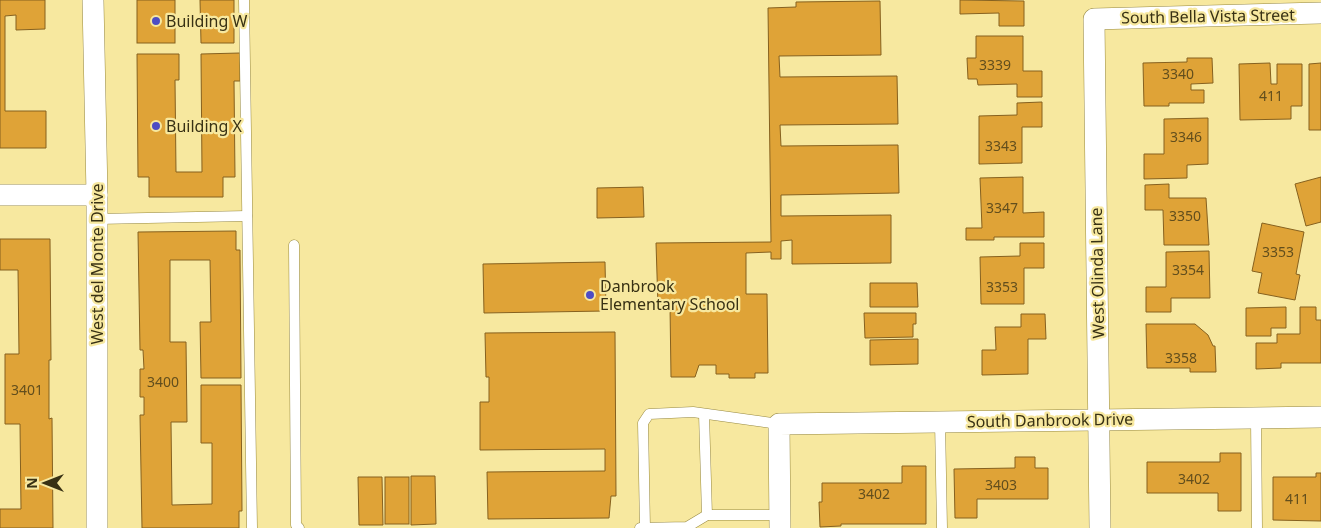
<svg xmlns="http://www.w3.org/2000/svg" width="1321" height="528" viewBox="0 0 1321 528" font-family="'Noto Sans',sans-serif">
  <rect width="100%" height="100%" fill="#f7e89f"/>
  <g fill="#dfa337" stroke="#86611f">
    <path d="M 0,0 L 45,0 L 45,29 L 16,30 L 16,15 L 5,16 L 5,111 L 46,111 L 46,148 L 0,148 Z"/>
    <rect x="137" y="0" width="38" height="43"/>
    <path d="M 200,0 L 234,0 L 234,43 L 201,43 Z"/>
    <path d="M 960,0 L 1024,1 L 1024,26 L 999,26 L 999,13 L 960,14 Z"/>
    <path d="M 880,1 L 881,55 L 779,56 L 780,77 L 897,76 L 898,124 L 780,125 L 781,146 L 898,145 L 899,193 L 781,195 L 781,216 L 891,215 L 891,263 L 792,264 L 792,240 L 781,241 L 781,259 L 771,259 L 771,252 L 746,253 L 746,294 L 767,294 L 768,373 L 755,373 L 755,378 L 729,378 L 729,374 L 716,374 L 716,365 L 699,365 L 695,377 L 671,377 L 670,306 L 658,306 L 656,243 L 771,242 L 768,8 L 796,7 L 796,2 Z"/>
    <path d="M 976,36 L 1023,36 L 1023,71 L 1042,71 L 1042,97 L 1017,97 L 1017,84 L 978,85 L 977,79 L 968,79 L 967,58 L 976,58 Z"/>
    <path d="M 240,53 L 240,81 L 234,81 L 235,177 L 223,177 L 223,197 L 149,197 L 149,177 L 138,177 L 137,54 L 179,54 L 179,80 L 175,80 L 176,172 L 202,172 L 201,54 Z"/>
    <path d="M 1187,58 L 1212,58 L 1213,83 L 1191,84 L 1191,90 L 1204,90 L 1204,103 L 1169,103 L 1169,106 L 1144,106 L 1143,63 L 1187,62 Z"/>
    <path d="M 1270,63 L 1271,84 L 1277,84 L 1277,64 L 1302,64 L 1302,106 L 1291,106 L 1291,119 L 1240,120 L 1239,64 Z"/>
    <path d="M 1321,63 L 1321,130 L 1309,130 L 1309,64 Z"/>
    <path d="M 1042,102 L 1042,127 L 1022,127 L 1022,163 L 979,164 L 979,116 L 1017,115 L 1017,103 Z"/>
    <path d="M 1208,118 L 1208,164 L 1187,165 L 1187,178 L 1144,179 L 1144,154 L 1164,154 L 1164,119 Z"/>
    <path d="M 1023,177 L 1023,213 L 1044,212 L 1044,237 L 994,237 L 994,240 L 966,240 L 966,228 L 982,228 L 980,178 Z"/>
    <path d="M 1321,177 L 1321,222 L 1306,226 L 1295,184 Z"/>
    <path d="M 1169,184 L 1169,198 L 1206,198 L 1209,245 L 1164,245 L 1163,210 L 1145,210 L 1145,185 Z"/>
    <path d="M 643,187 L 644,217 L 597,218 L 597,188 Z"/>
    <path d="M 1262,223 L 1304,232 L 1296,274 L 1300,275 L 1295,300 L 1258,293 L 1262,273 L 1252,271 Z"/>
    <path d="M 236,231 L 236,250 L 240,250 L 241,378 L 201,378 L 200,322 L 211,322 L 210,260 L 170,260 L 170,342 L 186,342 L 187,422 L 171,422 L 172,505 L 212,504 L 212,443 L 201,443 L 201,385 L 241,385 L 242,511 L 239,511 L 239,528 L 142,528 L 140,415 L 144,415 L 144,397 L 140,397 L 140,369 L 144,369 L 143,350 L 140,350 L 138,232 Z"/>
    <path d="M 0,239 L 50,239 L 51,360 L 49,360 L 49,419 L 52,418 L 53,528 L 0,528 L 0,509 L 21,509 L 20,424 L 5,424 L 5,354 L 19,354 L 18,270 L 0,270 Z"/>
    <path d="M 1020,243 L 1044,243 L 1044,268 L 1024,268 L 1024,304 L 981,304 L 980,257 L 1020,256 Z"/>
    <path d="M 1209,251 L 1210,298 L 1171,298 L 1171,312 L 1146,312 L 1146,287 L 1166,287 L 1166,252 Z"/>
    <path d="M 605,262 L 606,311 L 484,313 L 483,264 Z"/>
    <path d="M 870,283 L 917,283 L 918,307 L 870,307 Z"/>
    <path d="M 1286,307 L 1286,328 L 1271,328 L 1271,336 L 1246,336 L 1246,308 Z"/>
    <path d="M 1300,307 L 1316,307 L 1316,320 L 1321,320 L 1321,363 L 1281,363 L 1281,368 L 1256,369 L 1256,343 L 1277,343 L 1277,334 L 1300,334 Z"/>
    <path d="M 864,313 L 916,313 L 916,324 L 913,324 L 913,337 L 865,338 Z"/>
    <path d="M 1021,314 L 1045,314 L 1046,339 L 1028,339 L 1028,374 L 982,375 L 982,350 L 996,350 L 995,327 L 1021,327 Z"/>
    <path d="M 1146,324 L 1195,324 L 1208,335 L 1213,346 L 1215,346 L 1216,372 L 1190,372 L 1190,368 L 1147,368 Z"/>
    <path d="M 615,332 L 616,496 L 611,496 L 609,518 L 488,519 L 487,472 L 605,471 L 605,449 L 480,450 L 480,402 L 489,402 L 489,377 L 486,377 L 485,333 Z"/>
    <path d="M 918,339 L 918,364 L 870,365 L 870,340 Z"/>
    <path d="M 1220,453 L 1241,453 L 1241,511 L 1218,511 L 1218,493 L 1147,493 L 1147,462 L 1220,462 Z"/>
    <path d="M 1015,457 L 1035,457 L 1035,468 L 1048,468 L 1048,499 L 977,499 L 977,518 L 955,518 L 954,469 L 1015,468 Z"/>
    <path d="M 902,466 L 926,466 L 926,524 L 841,524 L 841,526 L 820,527 L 819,502 L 822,502 L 822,483 L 902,483 Z"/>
    <path d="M 1316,473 L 1321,473 L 1321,521 L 1273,520 L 1273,477 L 1316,477 Z"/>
    <path d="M 411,476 L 435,476 L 436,524 L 411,525 Z"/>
    <path d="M 358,477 L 382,477 L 383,525 L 359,525 Z"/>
    <rect x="385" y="477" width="24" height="47"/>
  </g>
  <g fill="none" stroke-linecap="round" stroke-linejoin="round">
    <defs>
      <g id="service">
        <path d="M 244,0 L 252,528"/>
        <path d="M 97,219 L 247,216"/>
        <path d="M 294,245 L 296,525 L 299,528"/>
        <path d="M 704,414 L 707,515"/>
        <path d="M 1256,418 L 1257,528"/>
        <path d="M 940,421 L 942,528"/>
        <path d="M 640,528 L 687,527 L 707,515 L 780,515"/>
        <path d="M 645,528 L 643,423 L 649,414 L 693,412 L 779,424"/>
      </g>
      <g id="minor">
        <path d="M 93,0 L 97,195 L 97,528"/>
        <path d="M 0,195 L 97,195"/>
        <path d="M 780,528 L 779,424 L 1321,417"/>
        <path d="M 1100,528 L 1094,19 L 1321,13"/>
      </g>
    </defs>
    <use href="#service" stroke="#978941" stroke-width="11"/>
    <use href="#minor" stroke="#978941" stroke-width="22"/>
    <use href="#service" stroke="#fff" stroke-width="10"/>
    <use href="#minor" stroke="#fff" stroke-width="21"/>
  </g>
  <g fill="#4e4dc4" stroke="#f7e89f" stroke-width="2">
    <circle cx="156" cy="21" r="5"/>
    <circle cx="156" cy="126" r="5"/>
    <circle cx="590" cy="295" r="5"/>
  </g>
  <g text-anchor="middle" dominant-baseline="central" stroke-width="4.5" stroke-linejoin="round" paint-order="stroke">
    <g font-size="14" fill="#624e1d">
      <text x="995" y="64">3339</text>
      <text x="1178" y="73">3340</text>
      <text x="1271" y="95">411</text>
      <text x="1186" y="136">3346</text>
      <text x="1001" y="145">3343</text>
      <text x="1002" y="207">3347</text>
      <text x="1185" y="215">3350</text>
      <text x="1278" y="251">3353</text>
      <text x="1188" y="269">3354</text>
      <text x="1002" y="286">3353</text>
      <text x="1181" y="357">3358</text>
      <text x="163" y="381">3400</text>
      <text x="27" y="389">3401</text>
      <text x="1194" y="478">3402</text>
      <text x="1001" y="484">3403</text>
      <text x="874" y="493">3402</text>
      <text x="1297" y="498">411</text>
    </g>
    <g font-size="16" fill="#383114" stroke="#f7e89f">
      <text transform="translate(1208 16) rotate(-1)">South Bella Vista Street</text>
      <text transform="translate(97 264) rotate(-90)">West del Monte Drive</text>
      <text transform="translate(1097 273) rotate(-91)">West Olinda Lane</text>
      <text transform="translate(1050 420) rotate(-1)">South Danbrook Drive</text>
    </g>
    <g font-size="16" fill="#383114" stroke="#f7e89f" text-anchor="start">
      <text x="166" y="21">Building W</text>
      <text x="166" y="126">Building X</text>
      <text x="600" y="286">Danbrook<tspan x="600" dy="18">Elementary School</tspan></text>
    </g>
  </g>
  <g transform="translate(45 483) rotate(270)" stroke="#f7e89f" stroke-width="4" paint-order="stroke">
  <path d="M0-4L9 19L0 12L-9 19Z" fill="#383114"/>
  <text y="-8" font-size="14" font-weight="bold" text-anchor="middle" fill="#383114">N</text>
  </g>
</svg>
